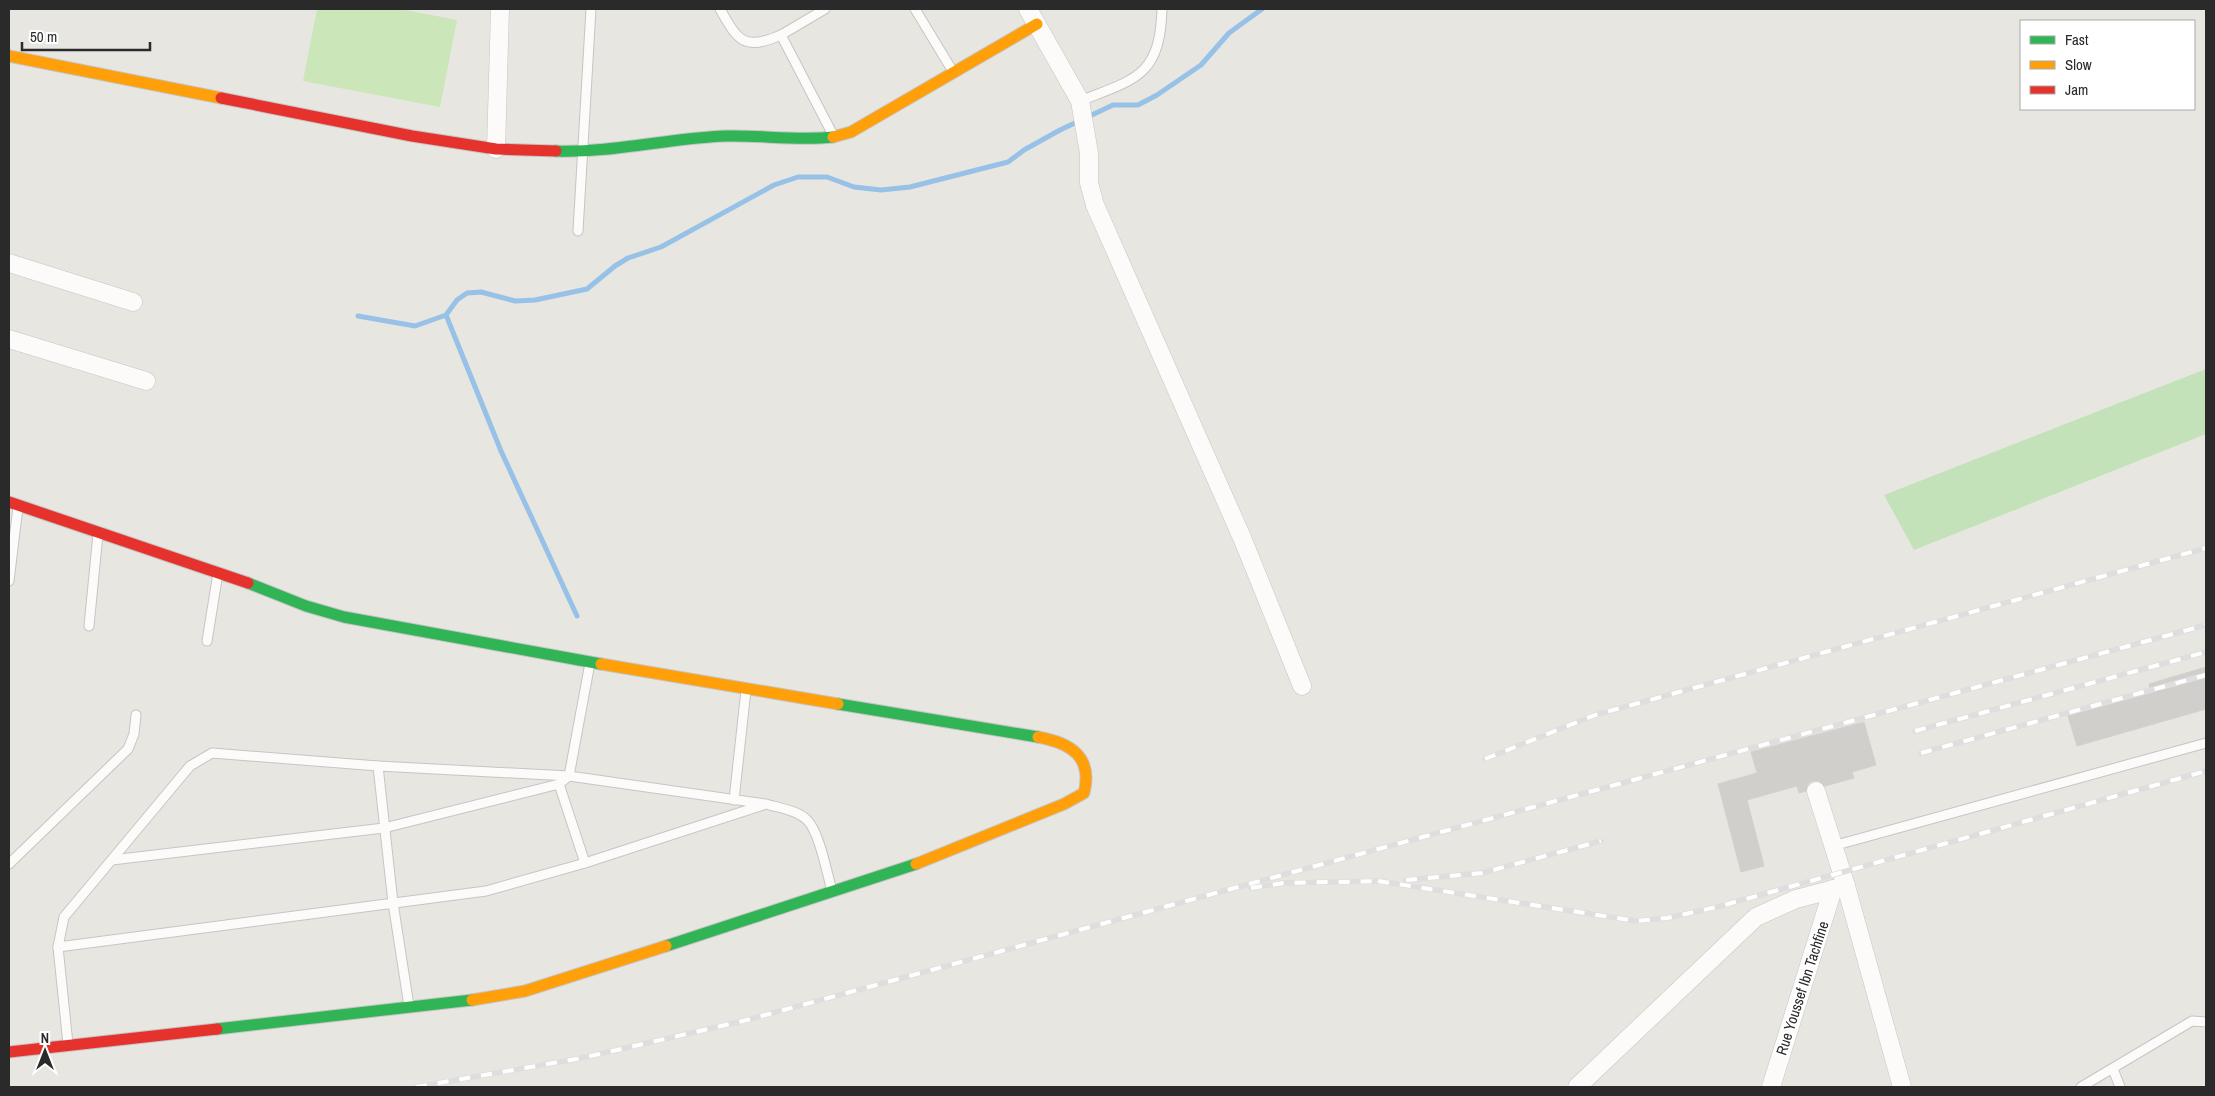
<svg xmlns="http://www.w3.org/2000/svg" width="2215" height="1096" viewBox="0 0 2215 1096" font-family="'Archivo Narrow',sans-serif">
  <rect width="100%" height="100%" fill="#e8e6e0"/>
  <path fill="#c3e2ba" d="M 2206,369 L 2206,434 L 1914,550 L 1884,495 Z"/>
  <path fill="#cbe6b8" d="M 317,9 L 400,9 L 457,20 L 440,107 L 303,81 Z"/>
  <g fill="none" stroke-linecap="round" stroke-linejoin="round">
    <g stroke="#97c1e6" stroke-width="5">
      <path d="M 446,315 L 501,451 L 577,616"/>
      <path d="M 358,316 L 415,326 L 446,315 L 457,300 L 467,293 L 481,292 L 515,301 L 535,300 L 587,289 L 615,266 L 628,258 L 661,247 L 774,185 L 798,177 L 827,177 L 854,187 L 881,190 L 910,187 L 1008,162 L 1024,150 L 1060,130 L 1113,105 L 1138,105 L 1157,95 L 1201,65 L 1229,33 L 1262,9"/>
    </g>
  </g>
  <g fill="#d1cfcb" stroke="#d3d1cc">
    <path d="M 2206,667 L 2206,709 L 2077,746 L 2068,716 L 2151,693 L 2149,684 Z"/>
    <path d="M 1864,722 L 1876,765 L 1852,772 L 1854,778 L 1825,786 L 1819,781 L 1812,781 L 1808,784 L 1806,791 L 1799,793 L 1797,786 L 1747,800 L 1764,866 L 1741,872 L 1718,784 L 1757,773 L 1751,752 Z"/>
  </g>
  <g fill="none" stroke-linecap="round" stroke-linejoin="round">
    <defs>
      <g id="lane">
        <path d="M 720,9 C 738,41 744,51 781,35 L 833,135"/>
        <path d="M 915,9 L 952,70"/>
        <path d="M 781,35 L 825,9"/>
        <path d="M 1080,101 C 1136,79 1160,76 1162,9"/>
        <path d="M 578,231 L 591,9"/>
        <path d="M 9,581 L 18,507"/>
        <path d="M 89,626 L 98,534"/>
        <path d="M 207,641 L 218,573"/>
        <path d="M 378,766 L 393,903 L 409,1006"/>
        <path d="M 559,784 L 585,863"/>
        <path d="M 734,800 L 746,690"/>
        <path d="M 1833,846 L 2206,743"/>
        <path d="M 112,860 L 384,828 L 559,784 L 569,776 L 590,663"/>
        <path d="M 9,864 L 128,749 L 134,734 L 136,715"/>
        <path d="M 58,947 L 486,891 L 585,863 L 763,805"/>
        <path d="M 68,1044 L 58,947 L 64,917 L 190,766 L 212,753 L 378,766 L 569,776 L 766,804 C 779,808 797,810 807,820 C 819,831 827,873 832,891"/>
        <path d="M 2113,1069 L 2120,1087"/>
        <path d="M 2081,1087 L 2192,1021 L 2206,1022"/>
      </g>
      <g id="street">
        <path d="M 1028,9 L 1080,101 L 1089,153 L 1089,183 L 1095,205 L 1243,540 L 1302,686"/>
        <path d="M 496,149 L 500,9"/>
        <path d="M 9,263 L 133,302"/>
        <path d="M 9,339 L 146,381"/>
        <path d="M 1816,791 L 1846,886 L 1902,1087"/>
        <path d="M 1577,1087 L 1756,917 L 1796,899 L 1846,886"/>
        <path d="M 1771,1087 L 1833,889"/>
      </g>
      <g id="fast">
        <path d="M 556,151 C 613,153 669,138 726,136 C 762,135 797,141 833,137"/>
        <path d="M 248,583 L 306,606 L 344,617 L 601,664"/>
        <path d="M 838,704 L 1038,737"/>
        <path d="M 666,946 L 916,864"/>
        <path d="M 217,1029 L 472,1000"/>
      </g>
      <g id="slow">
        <path d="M 9,56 L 221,98"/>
        <path d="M 833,137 L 851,132 L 1037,24"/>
        <path d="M 601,664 L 838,704"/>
        <path d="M 916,864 L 1064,804 L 1084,793 C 1093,757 1071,743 1038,737"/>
        <path d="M 472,1000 L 525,991 L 666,946"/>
      </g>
      <g id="jam">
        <path d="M 221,98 L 412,136 L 496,149 L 556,151"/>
        <path d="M 9,502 L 248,583"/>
        <path d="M 9,1052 L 217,1029"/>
      </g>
    </defs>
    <use href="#lane" stroke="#c6c5c5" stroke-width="11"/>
    <use href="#street" stroke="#c6c5c5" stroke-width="19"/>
    <use href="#fast" stroke="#c6c5c5" stroke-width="13"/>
    <use href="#slow" stroke="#c6c5c5" stroke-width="13"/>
    <use href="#jam" stroke="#c6c5c5" stroke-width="13"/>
    <use href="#lane" stroke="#fcfbfa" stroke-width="9"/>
    <use href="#street" stroke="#fcfbfa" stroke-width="18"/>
    <use href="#fast" stroke="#30b455" stroke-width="11"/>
    <use href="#slow" stroke="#ff9f0a" stroke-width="11"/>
    <use href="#jam" stroke="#e5322d" stroke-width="11"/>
    <defs>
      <g id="rail">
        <path d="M 1915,731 L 2206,652"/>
        <path d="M 1921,753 L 2206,675"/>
        <path d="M 1485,759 L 1595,715 L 2206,548"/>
        <path d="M 1406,880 L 1482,873 L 1601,841"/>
        <path d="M 1378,881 L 1636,921 L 1667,918 L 1717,907 L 2206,771"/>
        <path d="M 1251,888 L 1284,883 L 1383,881"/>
        <path d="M 416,1087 L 582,1058 L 743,1021 L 2206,625"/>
      </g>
    </defs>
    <use href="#rail" stroke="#dedede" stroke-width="5.5"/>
    <use href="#rail" stroke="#fff" stroke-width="4" stroke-dasharray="11" stroke-linecap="butt"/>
  </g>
  <g text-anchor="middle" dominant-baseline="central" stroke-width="4" stroke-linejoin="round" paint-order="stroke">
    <g font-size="15" fill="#2a2a2a" stroke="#fff">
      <text transform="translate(1802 988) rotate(-72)">Rue Youssef Ibn Tachfine</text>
    </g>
  </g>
  <rect width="2215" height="1096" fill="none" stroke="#2a2a2a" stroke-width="20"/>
  <rect x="2020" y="20" width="175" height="90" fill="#ffffff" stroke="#aaaaaa"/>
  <rect x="2030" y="36" width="25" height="8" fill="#30b455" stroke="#aaaaaa"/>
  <text x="2065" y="45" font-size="15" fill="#2a2a2a">Fast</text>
  <rect x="2030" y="61" width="25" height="8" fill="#ff9f0a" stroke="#aaaaaa"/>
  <text x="2065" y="70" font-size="15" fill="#2a2a2a">Slow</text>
  <rect x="2030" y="86" width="25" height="8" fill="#e5322d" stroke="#aaaaaa"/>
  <text x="2065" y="95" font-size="15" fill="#2a2a2a">Jam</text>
  <g transform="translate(45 1051)" stroke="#ffffff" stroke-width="4" paint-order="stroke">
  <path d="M0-4L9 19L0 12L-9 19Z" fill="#2a2a2a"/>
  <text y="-8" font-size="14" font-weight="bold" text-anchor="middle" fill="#2a2a2a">N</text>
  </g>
  <path d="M22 42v8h128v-8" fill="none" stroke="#2a2a2a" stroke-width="2.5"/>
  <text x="30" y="42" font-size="15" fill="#2a2a2a" stroke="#ffffff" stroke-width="4" paint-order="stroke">50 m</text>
</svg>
